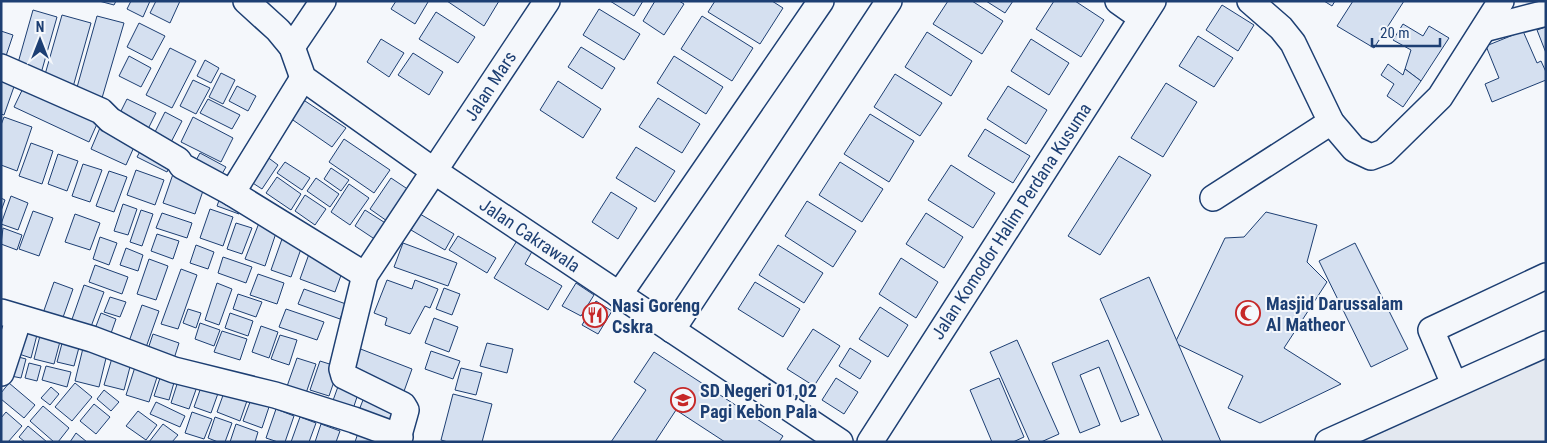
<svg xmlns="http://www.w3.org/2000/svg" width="1547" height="443" viewBox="0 0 1547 443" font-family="'Roboto Condensed',sans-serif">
  <rect width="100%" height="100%" fill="#f4f7fb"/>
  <path fill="#e3e8f0" stroke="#687fa3" d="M 1546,354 L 1546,442 L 1357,442 Z"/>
  <g fill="#d5e0f0" stroke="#1d3f73">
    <path d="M 99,1 L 116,1 L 114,5 Z"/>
    <path d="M 131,1 L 150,1 L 143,17 L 127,9 Z"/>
    <path d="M 156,1 L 180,1 L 170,23 L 150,13 Z"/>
    <path d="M 396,1 L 427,1 L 428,2 L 415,24 L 391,9 Z"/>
    <path d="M 447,1 L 499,1 L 484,26 Z"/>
    <path d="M 610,1 L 643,1 L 634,16 Z"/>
    <path d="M 655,1 L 679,1 L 684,4 L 664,35 L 643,21 Z"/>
    <path d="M 715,1 L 772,1 L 783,8 L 760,44 L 708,12 Z"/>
    <path d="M 948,1 L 972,1 L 1003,21 L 982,54 L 933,24 Z"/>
    <path d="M 986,1 L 1013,1 L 1005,13 Z"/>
    <path d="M 1054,1 L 1075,1 L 1104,20 L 1081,57 L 1036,29 Z"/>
    <path d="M 1324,1 L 1335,1 L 1332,6 Z"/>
    <path d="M 1353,1 L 1404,1 L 1374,48 L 1337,26 Z"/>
    <path d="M 1222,5 L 1254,25 L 1238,51 L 1206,30 Z"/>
    <path d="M 599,9 L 640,34 L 624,60 L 583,35 Z"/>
    <path d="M 33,10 L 57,17 L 40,77 L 16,70 Z"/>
    <path d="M 436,12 L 475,37 L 458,63 L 419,39 Z"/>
    <path d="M 62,15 L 91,23 L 73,87 L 44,78 Z"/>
    <path d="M 97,16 L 124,23 L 102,98 L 76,91 Z"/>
    <path d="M 702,16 L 753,48 L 732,81 L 681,49 Z"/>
    <path d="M 139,23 L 165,36 L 152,60 L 127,47 Z"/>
    <path d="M 1403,24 L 1423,36 L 1429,26 L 1449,38 L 1421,81 L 1405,69 L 1411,50 L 1393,40 Z"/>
    <path d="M 1546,27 L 1546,53 L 1537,30 Z"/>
    <path d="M 1,31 L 13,35 L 4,62 L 1,61 Z"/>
    <path d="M 1523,31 L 1537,63 L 1541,61 L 1546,72 L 1546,80 L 1492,102 L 1485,84 L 1499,78 L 1486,46 Z"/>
    <path d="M 927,32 L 972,61 L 951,96 L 905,67 Z"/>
    <path d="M 1198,36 L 1233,58 L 1214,87 L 1179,66 Z"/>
    <path d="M 381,39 L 404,53 L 389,77 L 367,62 Z"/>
    <path d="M 1031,39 L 1069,63 L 1049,95 L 1011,71 Z"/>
    <path d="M 581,47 L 615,68 L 602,89 L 568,67 Z"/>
    <path d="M 170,48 L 196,61 L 172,108 L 146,95 Z"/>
    <path d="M 413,53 L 443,72 L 429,95 L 398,75 Z"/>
    <path d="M 129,56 L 151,68 L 141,87 L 119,76 Z"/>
    <path d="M 674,56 L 723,87 L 706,114 L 657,83 Z"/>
    <path d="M 205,60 L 219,68 L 211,83 L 197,76 Z"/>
    <path d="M 1388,64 L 1403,75 L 1405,69 L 1421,81 L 1403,107 L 1387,96 L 1394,84 L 1381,75 Z"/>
    <path d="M 221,73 L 235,80 L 223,104 L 209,97 Z"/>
    <path d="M 895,74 L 942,103 L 920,136 L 874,107 Z"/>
    <path d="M 1,76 L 16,81 L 4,115 L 1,114 Z"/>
    <path d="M 27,80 L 101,115 L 89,142 L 14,107 Z"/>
    <path d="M 193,80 L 210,88 L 196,114 L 180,106 Z"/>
    <path d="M 558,81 L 601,109 L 583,138 L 540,110 Z"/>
    <path d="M 1166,83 L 1197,102 L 1163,157 L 1131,138 Z"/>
    <path d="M 237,86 L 256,96 L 248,111 L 229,101 Z"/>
    <path d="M 1008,86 L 1047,110 L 1026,144 L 987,119 Z"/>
    <path d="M 658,98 L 700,124 L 682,153 L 639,127 Z"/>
    <path d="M 127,99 L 156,113 L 145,135 L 116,121 Z"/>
    <path d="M 208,99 L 240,115 L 232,129 L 200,113 Z"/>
    <path d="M 302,99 L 346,128 L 332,147 L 290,118 Z"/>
    <path d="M 165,112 L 182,121 L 169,146 L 152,138 Z"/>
    <path d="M 870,114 L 914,141 L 889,182 L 844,154 Z"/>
    <path d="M 4,117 L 32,127 L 17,171 L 1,165 L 1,125 Z"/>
    <path d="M 193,117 L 233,138 L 221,162 L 181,142 Z"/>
    <path d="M 102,123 L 138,138 L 126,165 L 91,149 Z"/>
    <path d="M 985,129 L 1030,156 L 1013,183 L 968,156 Z"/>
    <path d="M 344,139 L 390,170 L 374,193 L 329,162 Z"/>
    <path d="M 31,143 L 53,151 L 42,184 L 19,176 Z"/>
    <path d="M 144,144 L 173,159 L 167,172 L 137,157 Z"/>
    <path d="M 636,147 L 675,171 L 655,202 L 616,178 Z"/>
    <path d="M 200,153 L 226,167 L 219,179 L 193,166 Z"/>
    <path d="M 262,153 L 278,165 L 262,189 L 245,178 Z"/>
    <path d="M 58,154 L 78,161 L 67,191 L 48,184 Z"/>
    <path d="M 1119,156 L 1151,175 L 1100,255 L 1068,236 Z"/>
    <path d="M 285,162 L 310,178 L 302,190 L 277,173 Z"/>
    <path d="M 840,162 L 883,189 L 862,222 L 819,195 Z"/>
    <path d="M 83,164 L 102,170 L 90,202 L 72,196 Z"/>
    <path d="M 951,165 L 995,193 L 973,228 L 928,200 Z"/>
    <path d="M 331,168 L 349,180 L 341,191 L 324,179 Z"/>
    <path d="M 136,170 L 164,180 L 155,205 L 127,195 Z"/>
    <path d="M 109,171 L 127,177 L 114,212 L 96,206 Z"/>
    <path d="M 173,174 L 205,185 L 195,214 L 163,203 Z"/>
    <path d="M 277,177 L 301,194 L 291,210 L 266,193 Z"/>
    <path d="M 316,178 L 339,194 L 330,207 L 307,191 Z"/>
    <path d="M 391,178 L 409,190 L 387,221 L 370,209 Z"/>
    <path d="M 349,184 L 369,198 L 350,225 L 331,212 Z"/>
    <path d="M 611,192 L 637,208 L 618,239 L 592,222 Z"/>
    <path d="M 221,195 L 243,203 L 239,214 L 217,206 Z"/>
    <path d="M 305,195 L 326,209 L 315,225 L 295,211 Z"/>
    <path d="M 11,196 L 28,203 L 18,230 L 1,224 Z"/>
    <path d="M 1,198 L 5,200 L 1,211 Z"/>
    <path d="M 807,201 L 856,231 L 833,267 L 785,236 Z"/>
    <path d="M 123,204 L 137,209 L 128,235 L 114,231 Z"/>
    <path d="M 210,209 L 233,217 L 223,246 L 200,238 Z"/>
    <path d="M 141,210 L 153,214 L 142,246 L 130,242 Z"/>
    <path d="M 365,210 L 390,226 L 379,242 L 355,226 Z"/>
    <path d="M 33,211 L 53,218 L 39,256 L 19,249 Z"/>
    <path d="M 1266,212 L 1317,225 L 1307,262 L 1327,282 L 1284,348 L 1341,384 L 1260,423 L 1228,408 L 1243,376 L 1175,343 L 1225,238 L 1244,237 Z"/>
    <path d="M 162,213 L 192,223 L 187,238 L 156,228 Z"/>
    <path d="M 926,213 L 963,237 L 944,268 L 906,244 Z"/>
    <path d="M 75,214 L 100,223 L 90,250 L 65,242 Z"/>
    <path d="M 420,214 L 454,234 L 445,250 L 411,230 Z"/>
    <path d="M 236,223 L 252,228 L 242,254 L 227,249 Z"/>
    <path d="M 259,223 L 277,230 L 265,266 L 245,259 Z"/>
    <path d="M 3,228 L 22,235 L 17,250 L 1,244 Z"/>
    <path d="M 157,234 L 179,241 L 173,259 L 151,251 Z"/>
    <path d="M 458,236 L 496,258 L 487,273 L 449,250 Z"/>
    <path d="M 100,237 L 117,243 L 109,265 L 93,259 Z"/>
    <path d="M 282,239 L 302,246 L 291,277 L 271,270 Z"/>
    <path d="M 518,239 L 534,248 L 525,264 L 562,286 L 548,310 L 494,278 Z"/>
    <path d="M 403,243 L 457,263 L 448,286 L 394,267 Z"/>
    <path d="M 1355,243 L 1408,349 L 1371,367 L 1319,261 Z"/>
    <path d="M 196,245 L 214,252 L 208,269 L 190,263 Z"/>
    <path d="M 778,245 L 823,273 L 804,303 L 759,275 Z"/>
    <path d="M 126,248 L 143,255 L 138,271 L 120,265 Z"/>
    <path d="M 309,254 L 344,267 L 335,292 L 300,279 Z"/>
    <path d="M 223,257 L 252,267 L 246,283 L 218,273 Z"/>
    <path d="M 901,258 L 938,282 L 916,318 L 879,294 Z"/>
    <path d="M 149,259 L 168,266 L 156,300 L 137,294 Z"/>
    <path d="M 95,265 L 128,277 L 122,294 L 89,282 Z"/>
    <path d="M 181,269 L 197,275 L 178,329 L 161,324 Z"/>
    <path d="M 258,274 L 284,283 L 277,304 L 250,295 Z"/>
    <path d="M 1149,277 L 1221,442 L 1163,442 L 1100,299 Z"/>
    <path d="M 387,280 L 412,289 L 415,280 L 438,289 L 430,308 L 425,306 L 410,334 L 385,325 L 387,318 L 374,313 Z"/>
    <path d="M 54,282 L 73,289 L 61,323 L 42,316 Z"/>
    <path d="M 755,282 L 800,309 L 783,337 L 738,309 Z"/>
    <path d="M 217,283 L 232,289 L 219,325 L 205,320 Z"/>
    <path d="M 576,283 L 594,295 L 581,316 L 562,306 Z"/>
    <path d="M 84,285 L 104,292 L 89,332 L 70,325 Z"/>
    <path d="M 444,288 L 460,294 L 452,315 L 436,309 Z"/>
    <path d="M 304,289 L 346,304 L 340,319 L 298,304 Z"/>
    <path d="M 238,294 L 262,302 L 256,317 L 233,309 Z"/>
    <path d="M 110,297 L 126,302 L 120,317 L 104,312 Z"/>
    <path d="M 596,301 L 612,311 L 598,334 L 582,325 Z"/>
    <path d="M 142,305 L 159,311 L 144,353 L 127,347 Z"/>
    <path d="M 880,307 L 908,325 L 888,357 L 859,339 Z"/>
    <path d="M 188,309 L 201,313 L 196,328 L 183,323 Z"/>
    <path d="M 286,309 L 324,322 L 317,340 L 279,327 Z"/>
    <path d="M 101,313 L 116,319 L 109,339 L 93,334 Z"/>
    <path d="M 230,313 L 253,321 L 248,336 L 225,328 Z"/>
    <path d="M 434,318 L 458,327 L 449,352 L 425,343 Z"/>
    <path d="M 21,322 L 39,327 L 31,358 L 13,352 Z"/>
    <path d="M 200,323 L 220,330 L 214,346 L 195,339 Z"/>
    <path d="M 261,326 L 278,332 L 269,358 L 252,352 Z"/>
    <path d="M 42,328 L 62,334 L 54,364 L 34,359 Z"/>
    <path d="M 813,329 L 840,346 L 814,386 L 787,369 Z"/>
    <path d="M 222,331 L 247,339 L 240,360 L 214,352 Z"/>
    <path d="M 153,334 L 179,343 L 172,365 L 146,355 Z"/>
    <path d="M 280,335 L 297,340 L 289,365 L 271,359 Z"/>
    <path d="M 64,336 L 81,340 L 74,366 L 57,362 Z"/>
    <path d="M 1017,340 L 1059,434 L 1041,442 L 1030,442 L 990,352 Z"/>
    <path d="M 1108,340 L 1139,415 L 1121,422 L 1099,367 L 1080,375 L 1100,425 L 1080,433 L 1052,363 Z"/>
    <path d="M 487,343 L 513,349 L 507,373 L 480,366 Z"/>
    <path d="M 84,344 L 108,350 L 99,387 L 75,381 Z"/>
    <path d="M 358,348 L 412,369 L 403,394 L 349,373 Z"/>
    <path d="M 850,348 L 871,361 L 860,379 L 839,366 Z"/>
    <path d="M 431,351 L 460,361 L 453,379 L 425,369 Z"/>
    <path d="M 654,352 L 783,436 L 779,442 L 725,442 L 676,410 L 655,442 L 611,442 L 646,390 L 634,382 Z"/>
    <path d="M 11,355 L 26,359 L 21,378 L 6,375 Z"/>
    <path d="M 112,358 L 131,363 L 124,390 L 104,385 Z"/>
    <path d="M 297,358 L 316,364 L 304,399 L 285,392 Z"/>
    <path d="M 320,361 L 339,367 L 329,396 L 310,390 Z"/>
    <path d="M 29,363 L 41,366 L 37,381 L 25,378 Z"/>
    <path d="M 136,364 L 159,371 L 149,402 L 126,395 Z"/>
    <path d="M 46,366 L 71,372 L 67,387 L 42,380 Z"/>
    <path d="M 461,368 L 482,373 L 476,395 L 455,390 Z"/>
    <path d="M 161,375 L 175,379 L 169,400 L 154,396 Z"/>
    <path d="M 179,378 L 198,384 L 189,409 L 171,403 Z"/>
    <path d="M 836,378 L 858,392 L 844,414 L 822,400 Z"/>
    <path d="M 999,378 L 1024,437 L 1013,442 L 992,442 L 970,390 Z"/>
    <path d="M 204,379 L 221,385 L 211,413 L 194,407 Z"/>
    <path d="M 340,381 L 360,388 L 352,412 L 331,406 Z"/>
    <path d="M 9,383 L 35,405 L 24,418 L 1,399 L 1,393 Z"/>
    <path d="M 75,383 L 92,397 L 72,421 L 55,407 Z"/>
    <path d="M 51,387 L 59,394 L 50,405 L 41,398 Z"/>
    <path d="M 226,387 L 249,395 L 240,421 L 217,412 Z"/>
    <path d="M 104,390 L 119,402 L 111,411 L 97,399 Z"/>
    <path d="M 253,394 L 271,401 L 262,428 L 243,421 Z"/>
    <path d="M 453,394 L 492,404 L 482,442 L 448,442 L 441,440 Z"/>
    <path d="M 363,400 L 400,412 L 394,430 L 356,418 Z"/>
    <path d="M 156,402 L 185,416 L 180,427 L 150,414 Z"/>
    <path d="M 94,404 L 110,417 L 96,434 L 80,421 Z"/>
    <path d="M 43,406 L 69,428 L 58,442 L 54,442 L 30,421 Z"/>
    <path d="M 276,409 L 294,416 L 285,442 L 278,442 L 266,438 Z"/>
    <path d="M 138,411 L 157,425 L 146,440 L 126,426 Z"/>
    <path d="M 6,412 L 22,426 L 8,442 L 1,442 L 1,418 Z"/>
    <path d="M 192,412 L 212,419 L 204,439 L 185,433 Z"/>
    <path d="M 215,417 L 232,423 L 225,442 L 218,442 L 208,438 Z"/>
    <path d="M 300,417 L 316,423 L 309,442 L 291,442 Z"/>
    <path d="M 163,424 L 178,435 L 172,442 L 149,442 Z"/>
    <path d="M 236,424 L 258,432 L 255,442 L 230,442 Z"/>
    <path d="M 321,424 L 340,431 L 336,442 L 315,442 Z"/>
    <path d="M 28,426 L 47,442 L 25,442 L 19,437 Z"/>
    <path d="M 360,427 L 389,442 L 355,442 Z"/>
    <path d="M 76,433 L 87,442 L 70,442 Z"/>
  </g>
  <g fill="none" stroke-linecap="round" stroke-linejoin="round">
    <defs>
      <g id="minor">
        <path d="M 246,1 L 278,30 L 292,47 L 303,78 L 434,171 L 840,442"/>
        <path d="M 1118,1 L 1142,18"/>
        <path d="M 1250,1 L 1281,28 L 1293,43 L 1331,122 L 1354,149 L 1371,157 L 1384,152 L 1440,97 L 1501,1"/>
        <path d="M 1484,29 L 1546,13"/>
        <path d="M 292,47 L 323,1"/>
        <path d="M 1,67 L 101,111 L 110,120 L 178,160 L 182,166 L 232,193 L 365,275"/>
        <path d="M 232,193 L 303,78"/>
        <path d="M 1213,198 L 1331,122"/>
        <path d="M 619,295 L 821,1"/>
        <path d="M 1,312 L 92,339 L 174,370 L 275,395 L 354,420 L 400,437"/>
        <path d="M 672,330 L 889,1"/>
        <path d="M 1,373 L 19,318"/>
        <path d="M 1454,384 L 1431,330 L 1546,276"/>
        <path d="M 397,442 L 406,410 L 403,405 L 344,376 L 342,369 L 365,275 L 547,1"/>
        <path d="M 870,442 L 1153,1"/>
        <path d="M 1328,442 L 1546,344"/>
      </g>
    </defs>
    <use href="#minor" stroke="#1d3f73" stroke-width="28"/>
    <use href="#minor" stroke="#f4f7fb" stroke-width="25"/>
  </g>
  <defs>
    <symbol id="mosque-ring" viewBox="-11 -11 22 22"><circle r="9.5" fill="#f4f7fb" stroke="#c62828" stroke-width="1.5"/><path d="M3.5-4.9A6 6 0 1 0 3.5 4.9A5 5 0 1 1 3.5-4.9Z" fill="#c62828"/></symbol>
    <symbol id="restaurant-ring" viewBox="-11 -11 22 22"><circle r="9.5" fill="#f4f7fb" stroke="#c62828" stroke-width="1.5"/><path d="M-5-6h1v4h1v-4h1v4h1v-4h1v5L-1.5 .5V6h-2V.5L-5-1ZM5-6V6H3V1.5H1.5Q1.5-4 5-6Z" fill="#c62828"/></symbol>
    <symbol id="school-ring" viewBox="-11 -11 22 22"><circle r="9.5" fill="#f4f7fb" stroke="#c62828" stroke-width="1.5"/><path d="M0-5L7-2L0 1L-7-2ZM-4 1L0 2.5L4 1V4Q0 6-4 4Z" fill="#c62828"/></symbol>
  </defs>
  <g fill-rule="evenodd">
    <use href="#mosque-ring" x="1234" y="299" width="28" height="28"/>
    <use href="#restaurant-ring" x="581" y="301" width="28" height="28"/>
    <use href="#school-ring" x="669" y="386" width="28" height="28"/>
  </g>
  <g text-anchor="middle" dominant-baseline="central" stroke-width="4" stroke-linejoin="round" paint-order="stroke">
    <g font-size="18" fill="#1d3f73" stroke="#f4f7fb">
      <text transform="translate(490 86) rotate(-57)">Jalan Mars</text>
      <text transform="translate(1011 221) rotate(-57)">Jalan Komodor Halim Perdana Kusuma</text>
      <text transform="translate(530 235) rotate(34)">Jalan Cakrawala</text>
    </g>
    <g font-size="18" font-weight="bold" fill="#1d3f73" stroke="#f4f7fb" text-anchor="start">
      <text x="1266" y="303">Masjid Darussalam<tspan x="1266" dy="21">Al Matheor</tspan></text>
      <text x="612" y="305">Nasi Goreng<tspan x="612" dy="21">Cskra</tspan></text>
      <text x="700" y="390">SD Negeri 01,02<tspan x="700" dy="21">Pagi Kebon Pala</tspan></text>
    </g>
  </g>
  <rect width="1547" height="443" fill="none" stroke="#1d3f73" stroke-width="5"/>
  <g transform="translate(40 40)" stroke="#f4f7fb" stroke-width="4" paint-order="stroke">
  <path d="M0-4L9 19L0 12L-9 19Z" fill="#1d3f73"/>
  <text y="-8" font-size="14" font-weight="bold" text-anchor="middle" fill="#1d3f73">N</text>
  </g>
  <path d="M1372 38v8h68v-8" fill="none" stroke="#1d3f73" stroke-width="2.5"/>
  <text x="1380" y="38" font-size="15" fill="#1d3f73" stroke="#f4f7fb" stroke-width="4" paint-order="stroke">20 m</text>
</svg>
